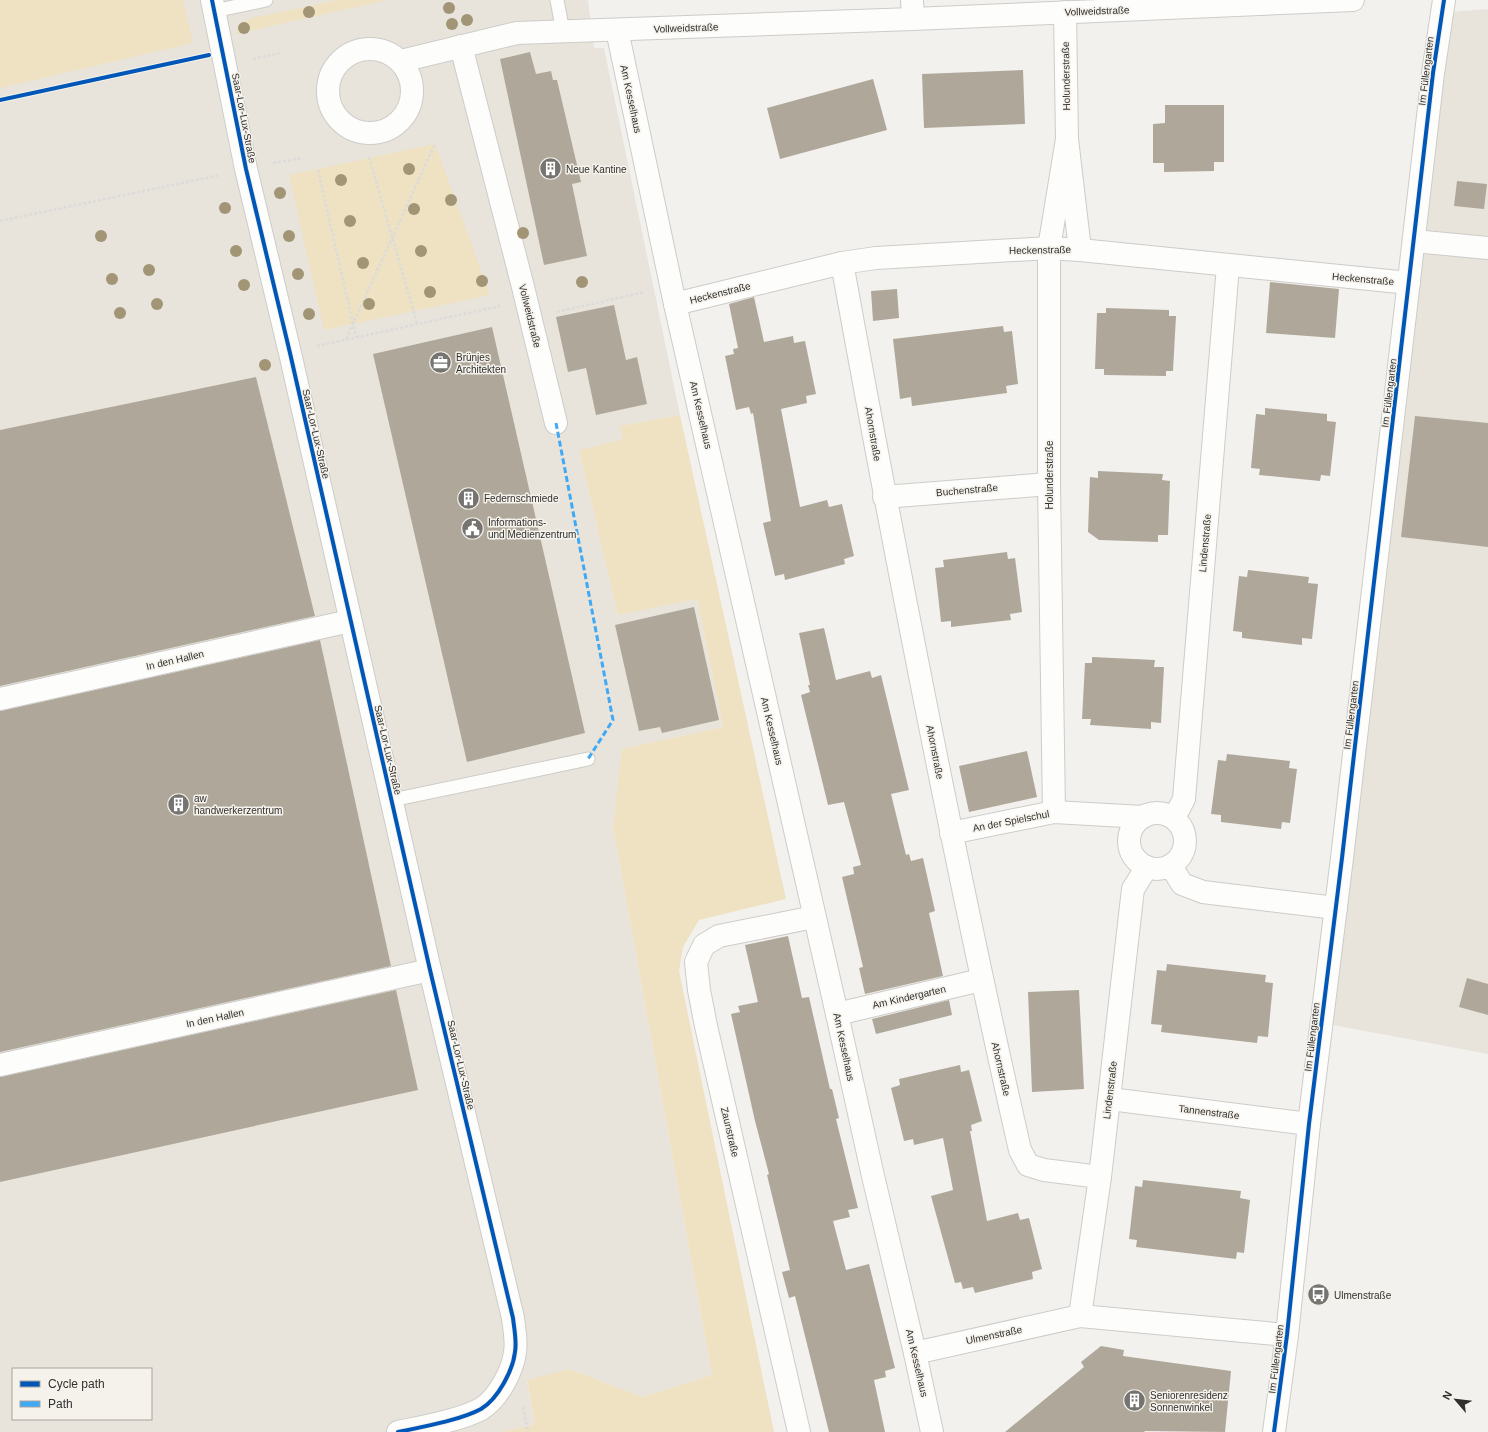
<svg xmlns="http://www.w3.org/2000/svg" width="1488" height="1432" viewBox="0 0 1488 1432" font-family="Arial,sans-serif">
  <rect width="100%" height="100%" fill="#f3f1ee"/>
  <g fill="#e8e4db" fill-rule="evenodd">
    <path d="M 0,0 L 588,0 L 594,48 L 604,48 L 680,415 L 621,426 L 623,439 L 579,450 L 618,614 L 697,599 L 723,727 L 623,749 L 613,827 L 712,1375 L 642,1397 L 570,1369 L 527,1381 L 535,1424 L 500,1432 L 0,1432 ZM 13,1369 L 151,1369 L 151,1419 L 13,1419 Z"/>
    <path d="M 1488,9 L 1488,1054 L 1333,1025 L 1450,12 Z"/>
  </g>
  <g fill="#efe2c3">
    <path d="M 0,0 L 183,0 L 193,43 L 0,88 Z"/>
    <path d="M 337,0 L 388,0 L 236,34 L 238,27 L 248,19 Z"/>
    <path d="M 435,144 L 490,295 L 324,330 L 289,175 Z"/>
    <path d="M 680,415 L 786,899 L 699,920 L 683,947 L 679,971 L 774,1432 L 500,1432 L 535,1424 L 527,1380 L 570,1369 L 642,1397 L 712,1375 L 613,827 L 622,749 L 723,727 L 697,599 L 618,615 L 579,450 L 623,439 L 620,426 Z"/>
  </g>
  <g fill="#afa89a">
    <path d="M 530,52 L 536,74 L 551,71 L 553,80 L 557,80 L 581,182 L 572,184 L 587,256 L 544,265 L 500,59 Z"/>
    <path d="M 1023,70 L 1025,124 L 924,128 L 922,74 Z"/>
    <path d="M 873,79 L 887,130 L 780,159 L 767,108 Z"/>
    <path d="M 1165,105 L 1224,105 L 1224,162 L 1214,162 L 1214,171 L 1164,172 L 1164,163 L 1153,163 L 1153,124 L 1165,123 Z"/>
    <path d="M 1457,181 L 1487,184 L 1484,209 L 1454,206 Z"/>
    <path d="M 1270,282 L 1339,289 L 1335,338 L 1266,333 Z"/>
    <path d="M 897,289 L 899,318 L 873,321 L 871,291 Z"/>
    <path d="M 754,297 L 764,342 L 793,336 L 794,343 L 805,341 L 816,394 L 806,396 L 807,403 L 781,409 L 800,507 L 827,500 L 829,507 L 842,504 L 854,556 L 844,559 L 845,564 L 785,580 L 784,574 L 775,576 L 763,523 L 771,521 L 753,413 L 751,414 L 749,407 L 736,410 L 725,356 L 734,354 L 733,349 L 738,348 L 729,304 Z"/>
    <path d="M 614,305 L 626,360 L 637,357 L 647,404 L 596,415 L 586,368 L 568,372 L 556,317 Z"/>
    <path d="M 1106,308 L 1169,310 L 1169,316 L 1176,316 L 1173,371 L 1166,371 L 1166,376 L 1104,375 L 1104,369 L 1095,369 L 1097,313 L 1106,313 Z"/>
    <path d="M 1003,326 L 1004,332 L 1012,331 L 1018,384 L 1006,386 L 1007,393 L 912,406 L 911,397 L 900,399 L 893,339 Z"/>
    <path d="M 492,327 L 585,733 L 467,762 L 373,354 Z"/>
    <path d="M 256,377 L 315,616 L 0,686 L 0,430 Z"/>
    <path d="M 1265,408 L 1327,414 L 1327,421 L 1336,422 L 1330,476 L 1321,475 L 1320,481 L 1259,475 L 1260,469 L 1251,468 L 1256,414 L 1265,415 Z"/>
    <path d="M 1415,416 L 1488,423 L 1488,547 L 1401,537 Z"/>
    <path d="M 1098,471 L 1163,474 L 1162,480 L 1170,481 L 1168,535 L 1158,535 L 1158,542 L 1099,540 L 1088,532 L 1090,477 L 1098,478 Z"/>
    <path d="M 1007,552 L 1008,559 L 1015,558 L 1022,612 L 1010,614 L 1011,620 L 951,627 L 951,621 L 941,622 L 935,568 L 944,567 L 943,560 Z"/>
    <path d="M 1248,570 L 1309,577 L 1308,583 L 1318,584 L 1312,639 L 1302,638 L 1302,645 L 1242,638 L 1242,632 L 1233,631 L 1239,576 L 1247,577 Z"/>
    <path d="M 694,607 L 719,720 L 662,733 L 660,727 L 639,731 L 615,625 Z"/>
    <path d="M 824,628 L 836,680 L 870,671 L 872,678 L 881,675 L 909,790 L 891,794 L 906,855 L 909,854 L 911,861 L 923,858 L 935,911 L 929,913 L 943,976 L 865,994 L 859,968 L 863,967 L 842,877 L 854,874 L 853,867 L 861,865 L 844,802 L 828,805 L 801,695 L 810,692 L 808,685 L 810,685 L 799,633 Z"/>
    <path d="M 320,640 L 391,966 L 0,1052 L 0,711 Z"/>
    <path d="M 1092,657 L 1155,660 L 1154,667 L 1164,667 L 1161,723 L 1151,722 L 1151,729 L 1090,725 L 1091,719 L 1082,719 L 1085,663 L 1092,663 Z"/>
    <path d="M 1027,751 L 1037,797 L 969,812 L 959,766 Z"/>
    <path d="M 1227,754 L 1290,761 L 1289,768 L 1297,769 L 1290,823 L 1282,822 L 1281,829 L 1221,822 L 1221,815 L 1211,814 L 1218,760 L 1226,761 Z"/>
    <path d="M 788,936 L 802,998 L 809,997 L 830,1089 L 832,1089 L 839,1118 L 836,1119 L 858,1208 L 848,1210 L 850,1217 L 833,1221 L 846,1270 L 869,1264 L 895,1368 L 885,1371 L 886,1377 L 874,1380 L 885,1432 L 829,1432 L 795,1296 L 789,1298 L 782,1272 L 790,1270 L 767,1175 L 769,1174 L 755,1121 L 731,1014 L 740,1012 L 738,1006 L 758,1002 L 745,945 Z"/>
    <path d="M 1167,964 L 1266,975 L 1265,982 L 1273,983 L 1268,1037 L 1258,1036 L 1257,1043 L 1161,1032 L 1162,1025 L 1151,1024 L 1157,970 L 1166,971 Z"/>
    <path d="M 1467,978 L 1488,984 L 1488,1015 L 1459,1007 Z"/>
    <path d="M 396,990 L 418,1090 L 0,1182 L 0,1077 Z"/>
    <path d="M 1079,990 L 1084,1089 L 1032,1092 L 1028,992 Z"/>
    <path d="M 949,1000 L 952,1015 L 876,1034 L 872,1019 Z"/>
    <path d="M 960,1065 L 961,1072 L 969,1070 L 982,1121 L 971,1125 L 972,1131 L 970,1131 L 987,1221 L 1018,1213 L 1020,1220 L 1029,1218 L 1042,1269 L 1032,1272 L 1033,1279 L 975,1293 L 973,1287 L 963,1289 L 961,1282 L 955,1283 L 931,1196 L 953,1190 L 943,1138 L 914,1145 L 913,1139 L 904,1141 L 891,1088 L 900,1085 L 899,1079 Z"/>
    <path d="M 1143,1180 L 1241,1191 L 1240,1198 L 1250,1200 L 1244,1253 L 1237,1252 L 1236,1259 L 1136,1247 L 1137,1240 L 1129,1239 L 1135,1186 L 1142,1187 Z"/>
    <path d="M 1101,1346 L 1124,1350 L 1123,1356 L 1231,1371 L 1225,1432 L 1145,1431 L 1144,1432 L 1005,1432 L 1084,1367 L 1081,1362 Z"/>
  </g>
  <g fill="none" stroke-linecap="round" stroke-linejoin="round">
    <defs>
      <g id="lane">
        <path d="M 557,0 L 563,32"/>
        <path d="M 214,11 L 266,0"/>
        <path d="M 392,800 L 588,759"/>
      </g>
      <g id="street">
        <path d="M 212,0 L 246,169 L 290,353 L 430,970 L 513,1318 C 514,1328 517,1341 515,1352 C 513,1370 498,1399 481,1409 C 461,1420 422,1427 398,1432"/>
        <path d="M 912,0 L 913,19"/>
        <path d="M 1065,12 L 1067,139 L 1080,250"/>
        <path d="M 617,30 L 675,304 L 837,1014 L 873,1176 L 915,1353 L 932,1432"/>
        <path d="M 461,46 L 523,287 L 556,423"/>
        <circle cx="370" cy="91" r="42"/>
        <path d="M 401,61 L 517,33 L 913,19 L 1353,0"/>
        <path d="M 1414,241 L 1488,248"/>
        <path d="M 842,263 C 896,560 953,856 1020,1150 L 1028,1165 L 1044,1170 L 1100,1177"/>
        <path d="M 675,304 L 842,263 L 876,258 L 1049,248 L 1080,250 L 1409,283"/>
        <path d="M 884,497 L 1049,484"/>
        <path d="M 0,699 L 350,621"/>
        <path d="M 1054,812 L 1049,484 L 1049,248 L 1067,139"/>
        <circle cx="1157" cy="841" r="28"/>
        <path d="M 1174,818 L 1184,799 L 1228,266"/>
        <path d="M 951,833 L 1054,812 L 1143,817"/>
        <path d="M 1171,866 L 1182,884 L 1203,892 L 1336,908"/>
        <path d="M 837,1014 L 981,980"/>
        <path d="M 0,1065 L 430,970"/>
        <path d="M 1110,1099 L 1309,1124"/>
        <path d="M 1080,1316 L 1100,1177 L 1133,889 L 1147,867"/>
        <path d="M 915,1353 L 1080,1316 L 1287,1335"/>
        <path d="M 799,1432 L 706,1026 L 699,990 L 696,962 L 704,945 L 719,936 L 814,917"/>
        <path d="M 1274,1432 L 1287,1335 L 1309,1124 L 1342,858 L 1433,73 L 1444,0"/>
      </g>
    </defs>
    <use href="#lane" stroke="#cdccc9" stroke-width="15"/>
    <use href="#street" stroke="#cdccc9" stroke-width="24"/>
    <g stroke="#dbdbda" stroke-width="2.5" stroke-dasharray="3 2" stroke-linecap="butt">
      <path d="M 253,59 L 280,53"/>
      <path d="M 369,157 L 417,323"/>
      <path d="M 273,163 L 302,158"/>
      <path d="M 318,170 L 356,337"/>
      <path d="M 0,221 L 220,175"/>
      <path d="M 557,312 L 644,292"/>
      <path d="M 346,339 L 435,144"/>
      <path d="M 317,346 L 500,306"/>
      <path d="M 523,1407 L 528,1432"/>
    </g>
    <use href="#lane" stroke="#fdfdfc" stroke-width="13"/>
    <use href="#street" stroke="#fdfdfc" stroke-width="22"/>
    <path stroke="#3fa9f5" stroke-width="3" stroke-dasharray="6 3" stroke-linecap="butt" d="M 556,423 L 613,720 L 588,759"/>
    <defs>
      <g id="cycleway">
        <path d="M 212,0 L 246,169 L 290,353 L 430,970 L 513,1318 C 514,1328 517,1341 515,1352 C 513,1370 498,1399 481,1409 C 461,1420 422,1427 398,1432"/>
        <path d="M 0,100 L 209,55"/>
        <path d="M 1274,1432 L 1287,1335 L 1309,1124 L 1342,858 L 1433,73 L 1444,0"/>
      </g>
    </defs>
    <use href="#cycleway" stroke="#f5f2ec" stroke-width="6"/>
    <use href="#cycleway" stroke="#0057b8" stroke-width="4"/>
  </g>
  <g fill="#a19576">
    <circle cx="449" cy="8" r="6"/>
    <circle cx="309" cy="12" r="6"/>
    <circle cx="467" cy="20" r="6"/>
    <circle cx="452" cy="24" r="6"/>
    <circle cx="244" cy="28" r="6"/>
    <circle cx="409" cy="169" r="6"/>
    <circle cx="341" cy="180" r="6"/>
    <circle cx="280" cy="193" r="6"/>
    <circle cx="451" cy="200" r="6"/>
    <circle cx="225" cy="208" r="6"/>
    <circle cx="414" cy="209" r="6"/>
    <circle cx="350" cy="221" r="6"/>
    <circle cx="523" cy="233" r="6"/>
    <circle cx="101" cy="236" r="6"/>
    <circle cx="289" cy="236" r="6"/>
    <circle cx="236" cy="251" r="6"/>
    <circle cx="421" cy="251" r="6"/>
    <circle cx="363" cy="263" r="6"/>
    <circle cx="149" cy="270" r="6"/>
    <circle cx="298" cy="274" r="6"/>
    <circle cx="112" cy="279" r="6"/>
    <circle cx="482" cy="281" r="6"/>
    <circle cx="582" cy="282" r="6"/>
    <circle cx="244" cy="285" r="6"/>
    <circle cx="430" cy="292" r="6"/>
    <circle cx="157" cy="304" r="6"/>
    <circle cx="369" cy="304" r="6"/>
    <circle cx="120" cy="313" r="6"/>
    <circle cx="309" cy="314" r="6"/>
    <circle cx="265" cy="365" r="6"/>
  </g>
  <defs>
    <symbol id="building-disc" viewBox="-11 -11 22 22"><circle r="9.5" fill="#757471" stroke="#f5f2ec"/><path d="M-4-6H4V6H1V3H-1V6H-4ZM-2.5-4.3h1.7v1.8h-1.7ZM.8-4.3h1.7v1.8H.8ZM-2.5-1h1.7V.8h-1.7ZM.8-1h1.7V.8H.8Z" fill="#fff"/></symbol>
    <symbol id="office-disc" viewBox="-11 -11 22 22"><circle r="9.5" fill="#757471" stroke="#f5f2ec"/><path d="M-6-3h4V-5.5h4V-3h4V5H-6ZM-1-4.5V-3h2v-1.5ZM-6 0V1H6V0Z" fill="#fff"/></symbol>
    <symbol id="civic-disc" viewBox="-11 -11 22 22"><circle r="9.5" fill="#757471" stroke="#f5f2ec"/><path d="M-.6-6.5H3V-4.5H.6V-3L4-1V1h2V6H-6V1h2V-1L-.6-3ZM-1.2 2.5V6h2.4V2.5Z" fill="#fff"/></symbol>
    <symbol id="bus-disc" viewBox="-11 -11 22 22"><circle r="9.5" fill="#757471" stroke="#f5f2ec"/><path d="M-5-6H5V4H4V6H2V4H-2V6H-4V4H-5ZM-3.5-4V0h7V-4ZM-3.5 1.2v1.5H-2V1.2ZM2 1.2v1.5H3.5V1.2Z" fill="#fff"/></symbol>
  </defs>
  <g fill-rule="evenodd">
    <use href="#building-disc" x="538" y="156" width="25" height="25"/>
    <use href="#office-disc" x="428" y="350" width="25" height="25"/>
    <use href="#building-disc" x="456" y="486" width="25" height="25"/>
    <use href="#civic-disc" x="460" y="516" width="25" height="25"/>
    <use href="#building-disc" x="166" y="792" width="25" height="25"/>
    <use href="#bus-disc" x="1306" y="1282" width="25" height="25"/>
    <use href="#building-disc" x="1122" y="1388" width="25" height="25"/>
  </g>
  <g text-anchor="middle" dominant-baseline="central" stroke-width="3" stroke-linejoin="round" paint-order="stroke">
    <g font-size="10" fill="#31302d" stroke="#f5f2ec">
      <text transform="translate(1097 11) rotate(-2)">Vollweidstraße</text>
      <text transform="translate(686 28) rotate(-2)">Vollweidstraße</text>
      <text transform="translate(1426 71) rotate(-83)">Im Füllengarten</text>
      <text transform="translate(1066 76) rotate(-91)">Holunderstraße</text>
      <text transform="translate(631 99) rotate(78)">Am Kesselhaus</text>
      <text transform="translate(244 118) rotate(79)">Saar-Lor-Lux-Straße</text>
      <text transform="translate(1040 250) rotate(-1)">Heckenstraße</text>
      <text transform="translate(1363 279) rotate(5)">Heckenstraße</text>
      <text transform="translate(720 293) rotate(-14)">Heckenstraße</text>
      <text transform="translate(530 316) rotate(76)">Vollweidstraße</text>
      <text transform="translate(1389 393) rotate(-83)">Im Füllengarten</text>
      <text transform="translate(701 415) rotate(77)">Am Kesselhaus</text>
      <text transform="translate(316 434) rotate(77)">Saar-Lor-Lux-Straße</text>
      <text transform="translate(873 434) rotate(80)">Ahornstraße</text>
      <text transform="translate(1049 475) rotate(-90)">Holunderstraße</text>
      <text transform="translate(967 490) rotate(-5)">Buchenstraße</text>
      <text transform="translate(1205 543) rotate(-85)">Lindenstraße</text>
      <text transform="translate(175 660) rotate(-13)">In den Hallen</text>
      <text transform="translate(1351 715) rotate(-83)">Im Füllengarten</text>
      <text transform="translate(772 731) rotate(77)">Am Kesselhaus</text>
      <text transform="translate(388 750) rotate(77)">Saar-Lor-Lux-Straße</text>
      <text transform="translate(935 752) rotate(79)">Ahornstraße</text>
      <text transform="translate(1011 821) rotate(-11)">An der Spielschul</text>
      <text transform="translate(909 997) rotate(-13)">Am Kindergarten</text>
      <text transform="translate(215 1018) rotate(-12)">In den Hallen</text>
      <text transform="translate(1312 1037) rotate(-83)">Im Füllengarten</text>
      <text transform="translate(844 1047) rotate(78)">Am Kesselhaus</text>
      <text transform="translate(461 1065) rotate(77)">Saar-Lor-Lux-Straße</text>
      <text transform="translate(1001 1069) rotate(77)">Ahornstraße</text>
      <text transform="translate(1110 1090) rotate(-83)">Lindenstraße</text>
      <text transform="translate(1209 1112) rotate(7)">Tannenstraße</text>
      <text transform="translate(730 1132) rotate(77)">Zaunstraße</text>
      <text transform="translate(994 1335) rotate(-12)">Ulmenstraße</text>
      <text transform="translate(1276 1359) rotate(-83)">Im Füllengarten</text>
      <text transform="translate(917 1363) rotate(77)">Am Kesselhaus</text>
    </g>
    <g font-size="10" fill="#31302d" stroke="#f5f2ec" text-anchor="start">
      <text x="566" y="169">Neue Kantine</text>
      <text x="456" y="357">Brünjes<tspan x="456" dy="12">Architekten</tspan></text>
      <text x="484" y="498">Federnschmiede</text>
      <text x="488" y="522">Informations-<tspan x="488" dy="12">und Medienzentrum</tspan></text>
      <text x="194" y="798">aw<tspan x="194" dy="12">handwerkerzentrum</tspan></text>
      <text x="1334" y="1295">Ulmenstraße</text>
      <text x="1150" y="1395">Seniorenresidenz<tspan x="1150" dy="12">Sonnenwinkel</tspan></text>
    </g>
  </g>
  <rect x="12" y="1368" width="140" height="52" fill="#f5f2ec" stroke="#a7a4a0"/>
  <rect x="20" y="1381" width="20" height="6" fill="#0057b8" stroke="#a7a4a0"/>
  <text x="48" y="1388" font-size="12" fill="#31302d">Cycle path</text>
  <rect x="20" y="1401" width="20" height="6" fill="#3fa9f5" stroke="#a7a4a0"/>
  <text x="48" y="1408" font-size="12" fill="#31302d">Path</text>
  <g transform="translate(1456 1400) rotate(298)" stroke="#f5f2ec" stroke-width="3" paint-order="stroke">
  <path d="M0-3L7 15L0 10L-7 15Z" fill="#31302d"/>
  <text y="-6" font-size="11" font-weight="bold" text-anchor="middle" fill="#31302d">N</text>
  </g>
</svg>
